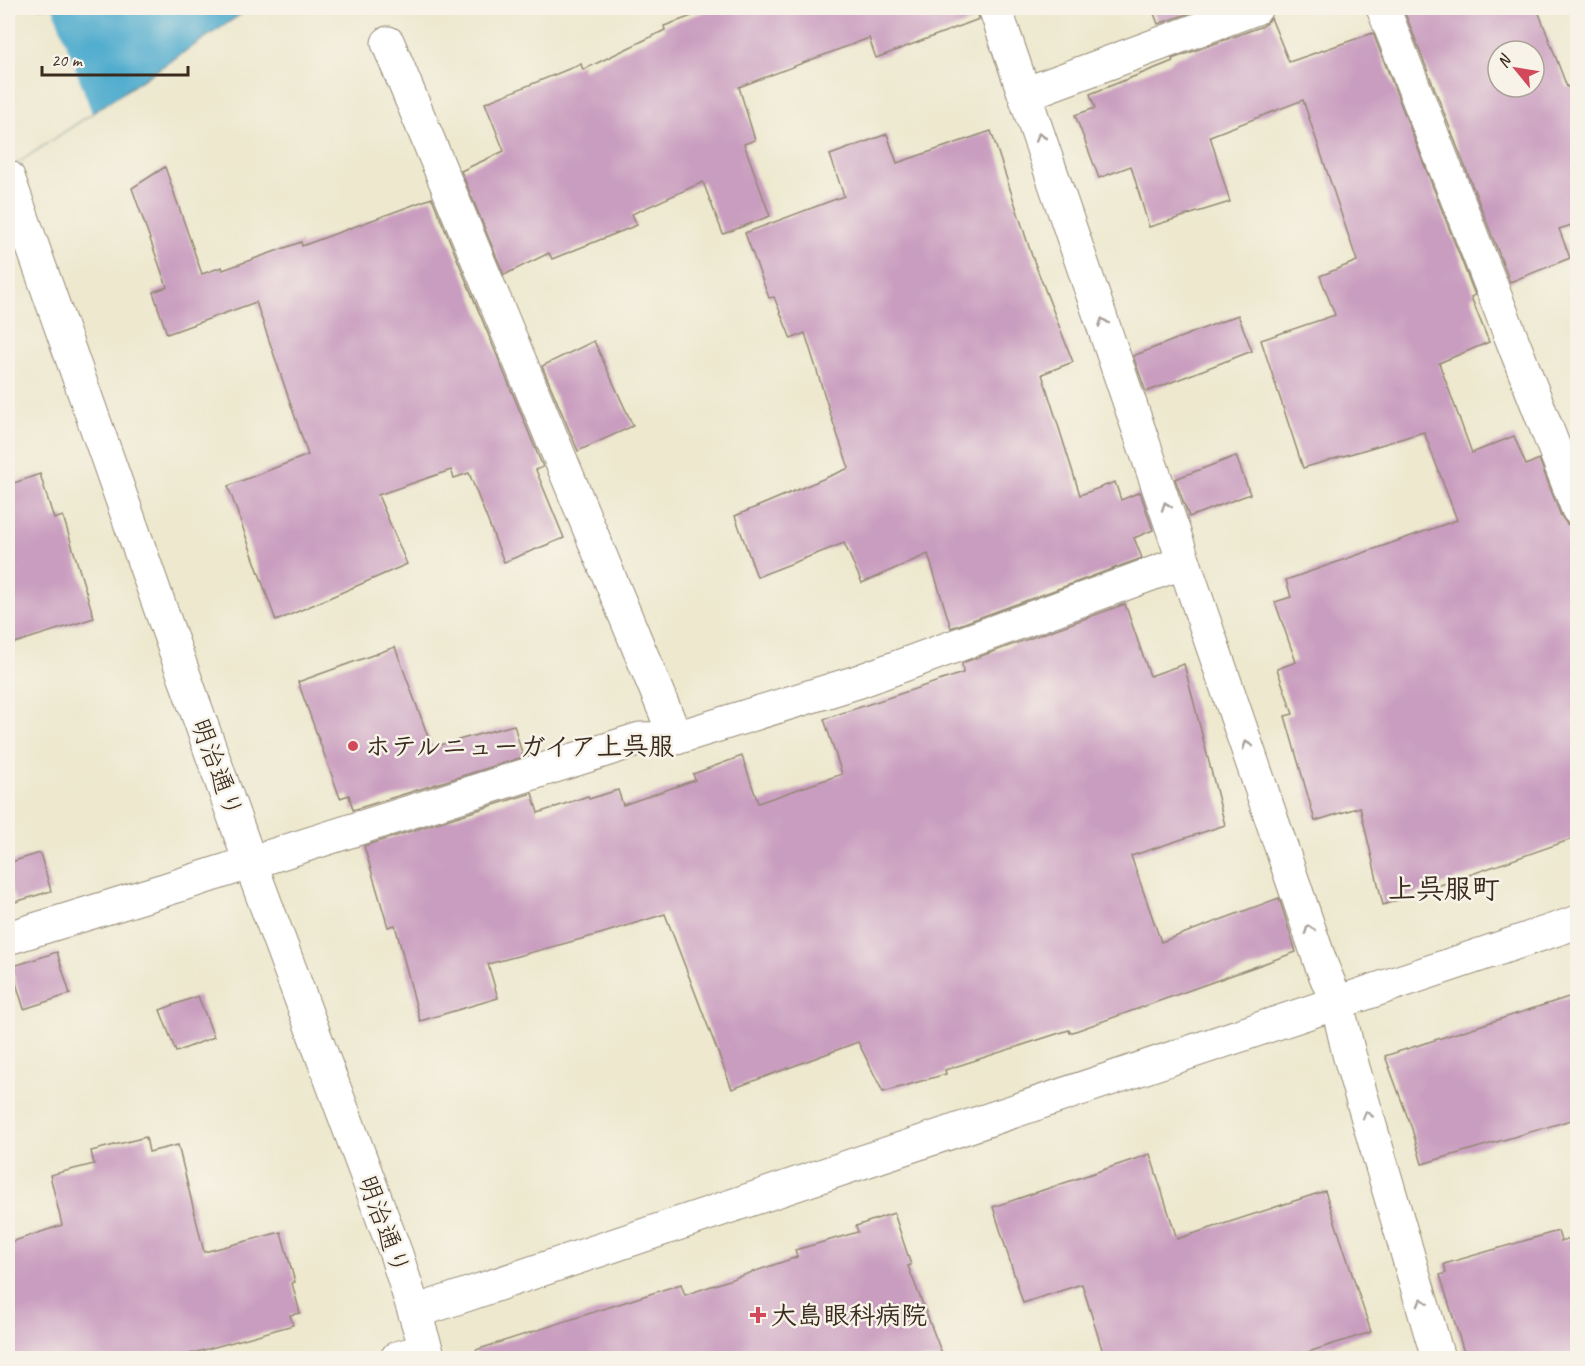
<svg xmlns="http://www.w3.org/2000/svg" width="1585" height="1366" viewBox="0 0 1585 1366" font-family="Caveat,'Klee One',sans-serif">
  <rect width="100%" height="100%" fill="#f7f3e8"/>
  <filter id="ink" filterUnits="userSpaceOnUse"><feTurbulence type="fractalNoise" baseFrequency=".0167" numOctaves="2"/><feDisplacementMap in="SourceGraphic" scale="12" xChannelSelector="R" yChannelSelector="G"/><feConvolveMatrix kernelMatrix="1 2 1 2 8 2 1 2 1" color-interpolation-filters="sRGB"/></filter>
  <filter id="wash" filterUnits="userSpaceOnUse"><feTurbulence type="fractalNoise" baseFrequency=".008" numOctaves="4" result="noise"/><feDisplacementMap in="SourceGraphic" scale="24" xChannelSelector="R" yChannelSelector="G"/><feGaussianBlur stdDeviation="1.35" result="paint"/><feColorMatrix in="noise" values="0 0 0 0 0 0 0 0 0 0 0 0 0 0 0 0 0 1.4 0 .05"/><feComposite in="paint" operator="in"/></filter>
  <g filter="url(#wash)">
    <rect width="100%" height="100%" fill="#ede8ce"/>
    <path fill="#4facce" stroke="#456b76" stroke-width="1.5" d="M 8,8 L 250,8 L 8,169 Z"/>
    <path fill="#ede8ce" d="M 8,8 L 53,8 L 92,113 L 8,169 Z"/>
    <g id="blocks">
      <g fill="#c99dbf" fill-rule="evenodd">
        <path d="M 714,8 L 977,8 L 979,19 L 876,58 L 869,38 L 739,87 L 755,140 L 744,144 L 770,216 L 723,234 L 703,182 L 632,214 L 637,225 L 552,259 L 549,253 L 504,275 L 461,171 L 504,151 L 485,103 L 581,64 L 583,70 L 665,30 L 664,26 Z"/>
        <path d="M 1152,8 L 1204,8 L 1158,24 Z"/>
        <path d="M 1403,8 L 1537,8 L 1567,87 L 1578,87 L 1578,223 L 1559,229 L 1570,258 L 1510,282 ZM 1498,51 L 1534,51 L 1534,87 L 1498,87 Z"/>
        <path d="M 1271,18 L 1289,62 L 1373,33 L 1475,295 L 1471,297 L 1489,342 L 1439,363 L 1472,453 L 1514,436 L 1526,465 L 1539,459 L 1561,516 L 1567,524 L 1578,527 L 1578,837 L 1383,905 L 1360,807 L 1315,821 L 1285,716 L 1293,714 L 1277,669 L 1296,662 L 1275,602 L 1291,597 L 1286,580 L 1457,520 L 1424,432 L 1303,468 L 1261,340 L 1335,315 L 1320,276 L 1357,261 L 1303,100 L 1210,136 L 1230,202 L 1149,227 L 1131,166 L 1099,178 L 1075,115 L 1095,108 L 1090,94 L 1173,61 L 1172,59 L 1263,26 Z"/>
        <path d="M 991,131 L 1032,256 L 1073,362 L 1042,374 L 1080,495 L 1115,482 L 1121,500 L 1140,492 L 1153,530 L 1134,538 L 1142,558 L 951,628 L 928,554 L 862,583 L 844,543 L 757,577 L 735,516 L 849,468 L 832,419 L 805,333 L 791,339 L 774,297 L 769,298 L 745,233 L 844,196 L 830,155 L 887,134 L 897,163 Z"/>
        <path d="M 165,167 L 202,274 L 222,267 L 223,270 L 301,242 L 302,246 L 432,198 L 543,467 L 536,470 L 564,538 L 504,562 L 469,473 L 454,478 L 451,470 L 378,495 L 407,564 L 276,621 L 228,486 L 308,455 L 256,302 L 167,334 L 153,292 L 167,287 L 132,188 Z"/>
        <path d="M 1238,315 L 1252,351 L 1146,392 L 1133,356 Z"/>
        <path d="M 594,341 L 633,426 L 578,451 L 542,366 Z"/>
        <path d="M 1236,456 L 1250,494 L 1189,517 L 1175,479 Z"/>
        <path d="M 40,474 L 54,519 L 63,516 L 94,618 L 8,645 L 8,485 Z"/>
        <path d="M 1125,604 L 1150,676 L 1184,664 L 1225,825 L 1131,856 L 1161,942 L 1279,898 L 1296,952 L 1070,1033 L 1069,1030 L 945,1070 L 946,1074 L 883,1092 L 858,1042 L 732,1089 L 665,914 L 600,934 L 488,964 L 498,998 L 420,1021 L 395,925 L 388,927 L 364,846 L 532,793 L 538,813 L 588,796 L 589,799 L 618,790 L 623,805 L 695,780 L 693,774 L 742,756 L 758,803 L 842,774 L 824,719 L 963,673 L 962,663 Z"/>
        <path d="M 395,647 L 432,747 L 514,725 L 523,757 L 353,810 L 349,795 L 340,798 L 298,682 Z"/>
        <path d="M 40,853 L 51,891 L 15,902 L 8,877 L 8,863 Z"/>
        <path d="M 57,952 L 70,994 L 24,1009 L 11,967 Z"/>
        <path d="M 1578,994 L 1578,1118 L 1422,1164 L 1412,1129 L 1385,1056 Z"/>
        <path d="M 198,996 L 214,1037 L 176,1052 L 160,1010 Z"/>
        <path d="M 146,1137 L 149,1152 L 178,1145 L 204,1252 L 281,1232 L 295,1282 L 292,1283 L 300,1313 L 290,1315 L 293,1325 L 172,1359 L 8,1359 L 8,1243 L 62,1225 L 50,1175 L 94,1164 L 91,1151 Z"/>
        <path d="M 1150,1154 L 1177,1239 L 1325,1191 L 1371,1332 L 1286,1359 L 1105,1359 L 1082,1284 L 1023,1303 L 993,1207 Z"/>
        <path d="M 894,1213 L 911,1265 L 908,1266 L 944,1359 L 477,1359 L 476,1350 L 681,1284 L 685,1295 L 797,1257 L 795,1250 L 858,1232 L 856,1226 Z"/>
        <path d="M 1558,1231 L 1561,1241 L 1578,1236 L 1578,1359 L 1466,1359 L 1440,1275 L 1446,1273 L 1444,1264 Z"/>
      </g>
    </g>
  </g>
  <g filter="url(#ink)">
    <use href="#blocks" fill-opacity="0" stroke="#948976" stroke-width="1.5"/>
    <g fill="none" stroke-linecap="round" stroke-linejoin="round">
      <defs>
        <g id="minor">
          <path d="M 995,8 L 1321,964 L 1337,1003 L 1349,1054 L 1438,1358"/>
          <path d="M 1383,8 L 1578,509"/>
          <path d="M 388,43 L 676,738"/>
          <path d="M 1025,94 L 1256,8"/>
          <path d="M 8,177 L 250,862 L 396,1254 L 429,1358"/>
          <path d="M 8,938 L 164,890 L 640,739 L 676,738 L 857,682 L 1184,562"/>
          <path d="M 415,1312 L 1578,922"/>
          <path d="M 397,1358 L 426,1350"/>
        </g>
      </defs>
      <use href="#minor" stroke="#948976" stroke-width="35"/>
      <use href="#minor" stroke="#fff" stroke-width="33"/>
    </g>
    <defs><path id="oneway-chevron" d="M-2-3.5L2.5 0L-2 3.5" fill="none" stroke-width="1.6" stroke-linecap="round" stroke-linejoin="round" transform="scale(1.5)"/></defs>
    <g stroke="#a79f9a">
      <use href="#oneway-chevron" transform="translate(1040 137) rotate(-109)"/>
      <use href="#oneway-chevron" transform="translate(1103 322) rotate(-109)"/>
      <use href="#oneway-chevron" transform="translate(1166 506) rotate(-109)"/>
      <use href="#oneway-chevron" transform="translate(1247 745) rotate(-109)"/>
      <use href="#oneway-chevron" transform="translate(1309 929) rotate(-109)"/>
      <use href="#oneway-chevron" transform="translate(1367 1115) rotate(-106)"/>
      <use href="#oneway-chevron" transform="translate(1422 1302) rotate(-106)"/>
    </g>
  </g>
  <g fill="#d1495b" stroke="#f7f3e8" stroke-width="2">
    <circle cx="353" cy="746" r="6"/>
    <path d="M755 1306h6v6h6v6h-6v6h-6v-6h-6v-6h6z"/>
  </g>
  <g text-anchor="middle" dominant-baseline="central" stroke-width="5" stroke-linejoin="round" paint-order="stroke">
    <g font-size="26" font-weight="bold" fill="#3b2a1e" stroke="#f7f3e8" text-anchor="start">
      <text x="365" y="746">ホテルニューガイア上呉服</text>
      <text x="771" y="1315">大島眼科病院</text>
    </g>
    <g font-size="26" fill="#3b2a1e" stroke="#f7f3e8">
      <text transform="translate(217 768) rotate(70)">明治通り</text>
      <text transform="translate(384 1225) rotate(70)">明治通り</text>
    </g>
    <g font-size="28" font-weight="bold" fill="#3b2a1e" stroke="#f7f3e8">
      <text x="1444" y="888">上呉服町</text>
    </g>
  </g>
  <rect width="1585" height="1366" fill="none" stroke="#f7f3e8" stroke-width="30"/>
  <g transform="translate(1516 69) rotate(300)"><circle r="28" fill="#f7f3e8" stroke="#aca397" stroke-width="1.5"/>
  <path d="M0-4.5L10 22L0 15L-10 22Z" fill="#d1495b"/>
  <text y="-9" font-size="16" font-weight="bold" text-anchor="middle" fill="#3b2a1e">N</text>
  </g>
  <path d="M42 66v9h146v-9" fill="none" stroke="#3b2a1e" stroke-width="3"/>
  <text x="51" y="66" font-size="18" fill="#3b2a1e" stroke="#f7f3e8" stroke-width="4.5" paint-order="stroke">20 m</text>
</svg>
